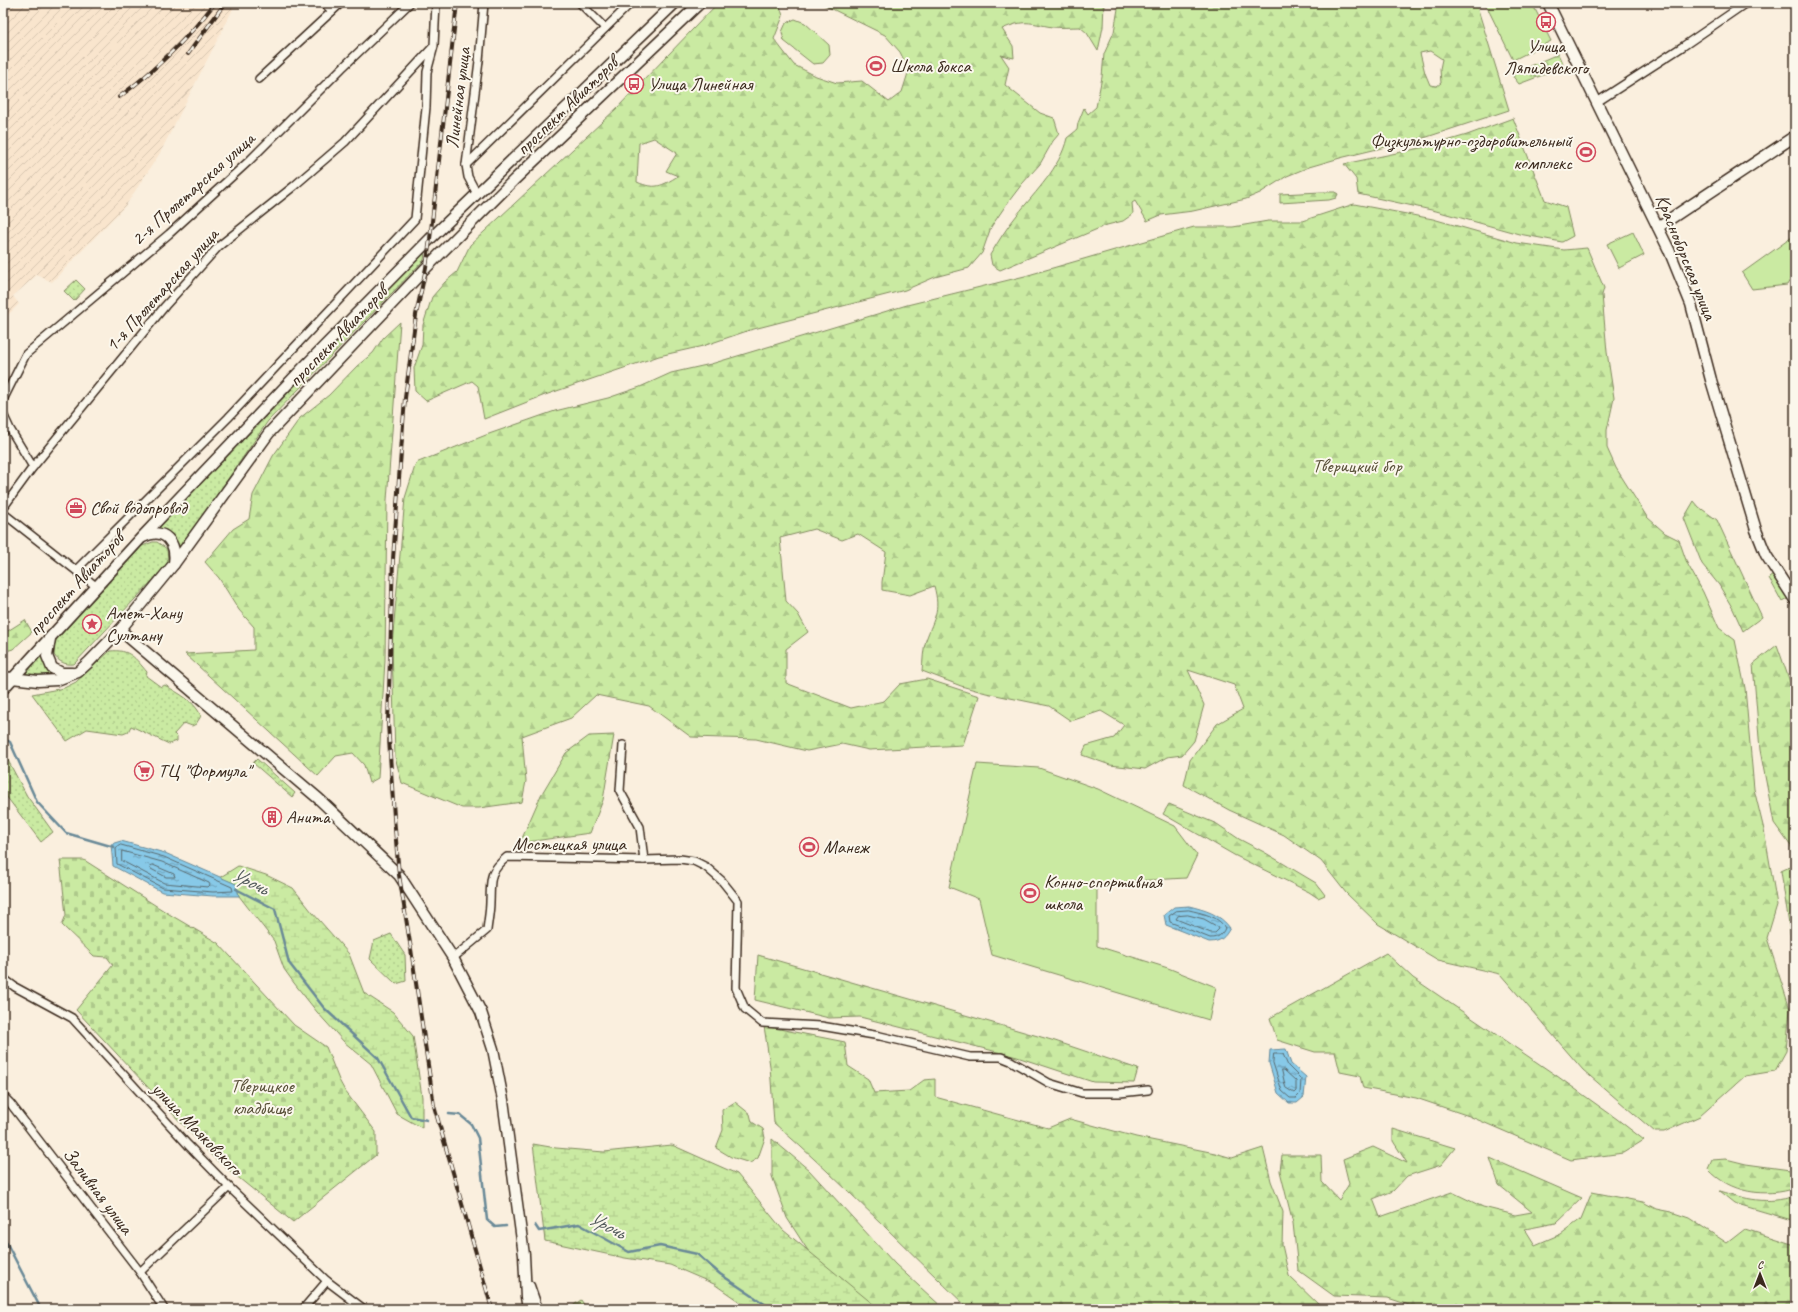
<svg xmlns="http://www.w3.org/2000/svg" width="1798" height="1312" viewBox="0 0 1798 1312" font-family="Caveat,sans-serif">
  <defs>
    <pattern id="industrial-furrows" width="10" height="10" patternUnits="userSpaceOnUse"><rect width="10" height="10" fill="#f9e5cd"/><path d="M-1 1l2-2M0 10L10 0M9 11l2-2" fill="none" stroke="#d6c5b0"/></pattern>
    <pattern id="grass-dots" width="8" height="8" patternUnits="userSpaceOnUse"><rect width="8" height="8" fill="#caeaa2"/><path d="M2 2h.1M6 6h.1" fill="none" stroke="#aec98b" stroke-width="1.8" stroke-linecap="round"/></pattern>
    <pattern id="forest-firs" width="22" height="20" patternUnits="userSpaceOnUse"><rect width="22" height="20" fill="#caeaa2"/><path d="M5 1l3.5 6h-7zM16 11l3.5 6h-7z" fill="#aec98b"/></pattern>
    <pattern id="wetland-marsh" width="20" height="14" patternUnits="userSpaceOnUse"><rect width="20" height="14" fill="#caeaa2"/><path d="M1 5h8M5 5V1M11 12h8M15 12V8" fill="none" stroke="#aec98b"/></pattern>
    <pattern id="cemetery-stones" width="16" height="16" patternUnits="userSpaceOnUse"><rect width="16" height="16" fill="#caeaa2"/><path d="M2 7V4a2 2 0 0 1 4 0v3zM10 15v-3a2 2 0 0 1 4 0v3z" fill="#aec98b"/></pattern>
    <pattern id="water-ripples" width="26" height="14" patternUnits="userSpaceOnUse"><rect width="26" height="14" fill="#87c9e8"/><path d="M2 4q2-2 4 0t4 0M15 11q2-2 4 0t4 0" fill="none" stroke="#70a3bb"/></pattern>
  </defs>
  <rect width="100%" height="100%" fill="#faefde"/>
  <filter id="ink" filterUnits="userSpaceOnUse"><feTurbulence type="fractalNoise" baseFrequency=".025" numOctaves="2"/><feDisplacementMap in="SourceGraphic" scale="8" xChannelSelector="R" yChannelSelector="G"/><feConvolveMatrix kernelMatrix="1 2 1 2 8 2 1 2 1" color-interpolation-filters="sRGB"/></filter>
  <g filter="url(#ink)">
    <path fill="url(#industrial-furrows)" d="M 12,3 L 236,3 L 160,153 L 126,205 L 52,282 L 37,275 L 13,296 L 19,304 L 3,320 L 3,11 Z"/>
    <g fill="url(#grass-dots)" stroke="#828a60">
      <path d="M 425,251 L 424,260 L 268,421 L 179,550 C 175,538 167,535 157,529 Z"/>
      <path d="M 76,280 L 85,289 L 74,301 L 64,291 Z"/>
      <path d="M 153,542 L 157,542 L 167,549 L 168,561 L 166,566 L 74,664 C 65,665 59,662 54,655 L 55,641 L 142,546 Z"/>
      <path d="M 110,651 C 130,649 135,658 147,672 L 146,676 L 161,687 L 165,685 C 179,694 195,701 201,716 L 196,724 L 192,726 L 184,723 L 174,734 L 177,737 L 177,741 L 169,744 L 131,726 L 128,732 L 123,734 L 87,729 L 67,741 L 32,694 L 64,688 L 76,682 Z"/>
      <path d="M 42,654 L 44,663 L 55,674 L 36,677 L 22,674 Z"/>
      <path d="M 3,751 L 27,796 L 53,832 L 41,842 L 3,792 Z"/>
      <path d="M 257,759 L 295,793 L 292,797 L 253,763 Z"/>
      <path d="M 391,934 L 405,955 L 406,981 L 396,984 L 370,959 L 374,941 Z"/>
    </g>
    <g fill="url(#forest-firs)" stroke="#828a60" fill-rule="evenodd">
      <path d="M 718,3 L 779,3 L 783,16 L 774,39 L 794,65 L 816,76 L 837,83 L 862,81 L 889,102 L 902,92 L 909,70 L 900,52 L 885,35 L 820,3 L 1104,3 L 1103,27 L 1098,51 L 1087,33 L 1080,27 C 1071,27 1061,28 1052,27 C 1029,23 1025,19 1002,29 L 1013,46 L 1014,58 L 1001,55 L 1009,67 L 1005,85 L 1040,113 L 1054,118 L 1059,134 L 1053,141 L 1040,164 L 1022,184 L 1006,205 L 991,227 L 982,253 L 969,268 L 935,277 L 905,290 L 750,330 L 703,346 L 659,356 L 545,395 L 484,419 L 478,386 L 472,381 L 426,401 L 415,391 L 414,368 L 422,345 L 423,325 L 432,297 L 445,282 L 457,272 L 470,245 L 617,108 ZM 654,138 L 677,153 L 666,171 L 678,176 C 662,186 655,190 637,182 L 639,143 Z"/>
      <path d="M 1119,3 L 1476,3 L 1509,110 L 1427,137 L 1340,158 L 1309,167 L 1287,176 L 1260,193 L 1246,199 L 1193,211 L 1161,215 L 1147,221 L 1135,201 L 1132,203 L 1133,214 L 1123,221 L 1107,225 L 1000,270 L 992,265 L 990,255 C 998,242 1007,227 1017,215 C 1036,191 1060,168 1067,138 L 1077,130 L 1078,123 L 1084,108 L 1088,114 L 1096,107 L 1102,77 L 1104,54 L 1114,32 ZM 1430,51 L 1442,59 L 1440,69 L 1441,83 L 1437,86 L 1430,85 L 1425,73 L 1420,53 Z"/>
      <path d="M 1558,54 L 1564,67 L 1519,84 L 1511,74 Z"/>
      <path d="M 1513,118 L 1545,200 L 1566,207 L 1573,236 L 1562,242 L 1519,234 L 1436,211 L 1358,194 L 1356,179 L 1344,164 L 1430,146 L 1467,135 Z"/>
      <path d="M 1321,192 L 1335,192 L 1338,194 L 1336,198 L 1329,200 L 1280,203 L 1280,194 Z"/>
      <path d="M 1354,204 L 1433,219 L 1517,243 L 1564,250 L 1587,248 L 1604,288 L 1602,295 L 1607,352 L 1614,398 L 1607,430 L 1607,448 L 1616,468 L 1647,517 L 1665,533 L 1679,540 L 1687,563 L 1703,592 L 1719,628 L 1735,640 L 1745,688 L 1754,789 L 1764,830 L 1777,905 L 1767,938 L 1790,1009 L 1786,1051 L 1775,1071 L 1745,1076 L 1700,1116 L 1664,1132 L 1655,1132 L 1583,1070 L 1500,974 L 1438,960 L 1378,924 L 1346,893 L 1321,861 L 1284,835 L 1229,810 L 1184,785 L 1190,760 L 1217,724 L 1243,709 L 1234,685 L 1188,670 L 1204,705 L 1194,741 L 1182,755 L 1167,757 L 1145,769 L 1110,765 L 1082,755 L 1086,746 L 1114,738 L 1124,725 L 1101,711 L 1071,721 L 1049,706 L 986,693 L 961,686 L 922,671 C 923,661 923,649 926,640 C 934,617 941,612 934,586 L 910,595 L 882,590 L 882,582 L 886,552 L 858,534 L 842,540 L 814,529 L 780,538 L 786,601 L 798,614 L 808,632 L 786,649 L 786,683 L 851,708 L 884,701 L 900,684 L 927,679 L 979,696 L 963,745 L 869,750 L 842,744 L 807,751 L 756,739 L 691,737 L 649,706 L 596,695 L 571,718 L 522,736 L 526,781 L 522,802 L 479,808 L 462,808 L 402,783 L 395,757 L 392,645 L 405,498 L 416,463 L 486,435 L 555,411 L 608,398 L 640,387 L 671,373 L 711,364 L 907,305 L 1025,276 L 1194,227 L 1233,227 L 1268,221 L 1302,221 Z"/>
      <path d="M 400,322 L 387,500 L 385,660 L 378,778 L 369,783 L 364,765 L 353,753 L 336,756 L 318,776 L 185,654 L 254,650 L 254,627 L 239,610 L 219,578 L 205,562 L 233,529 L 249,519 L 253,495 L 273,456 L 300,418 L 329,395 L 357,366 L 373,353 L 383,338 Z"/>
      <path d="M 1694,501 L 1699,507 L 1717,520 L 1762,617 L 1743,631 L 1733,609 L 1719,585 L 1702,564 L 1684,518 Z"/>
      <path d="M 1773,575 L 1789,598 L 1782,602 L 1769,578 Z"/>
      <path d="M 25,620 L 32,632 L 13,649 L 3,652 L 3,634 Z"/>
      <path d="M 1777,645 L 1795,696 L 1795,957 L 1793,952 L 1781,871 L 1794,865 L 1793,849 L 1774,823 L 1760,750 L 1753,664 Z"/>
      <path d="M 614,735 L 603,800 L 590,833 L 520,843 L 541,795 L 566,753 L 589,736 Z"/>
      <path d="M 1169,804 L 1217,824 L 1239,839 L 1264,852 L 1316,883 L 1325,895 L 1318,898 L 1309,892 L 1234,855 L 1163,814 Z"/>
      <path d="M 1386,953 L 1413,978 L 1557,1076 L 1617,1119 L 1644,1140 L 1623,1153 L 1571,1160 L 1469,1116 L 1416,1098 L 1363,1088 L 1360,1076 L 1340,1072 L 1335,1052 L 1315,1052 L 1277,1040 L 1270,1018 Z"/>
      <path d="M 758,955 L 1055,1041 L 1138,1069 L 1134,1083 L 1093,1082 L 1017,1057 L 860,1017 L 829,1018 L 755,1000 Z"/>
      <path d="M 764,1026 L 845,1042 L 848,1066 L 868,1079 L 874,1093 L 909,1091 L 924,1080 L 935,1079 L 935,1097 L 1048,1128 L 1070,1119 L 1136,1137 L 1215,1153 L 1232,1158 L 1263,1148 L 1271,1181 L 1283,1212 L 1282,1245 L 1289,1276 L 1321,1307 L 1337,1309 L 969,1309 C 904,1247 842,1182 774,1123 L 770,1066 Z"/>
      <path d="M 735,1102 L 750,1114 L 752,1122 L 763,1129 L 765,1138 L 758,1158 L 750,1163 L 731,1157 L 716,1148 L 723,1130 L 722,1110 Z"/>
      <path d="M 1393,1129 L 1455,1148 L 1441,1165 L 1407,1176 L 1393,1191 L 1373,1199 L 1380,1217 L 1452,1192 L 1483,1207 L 1515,1215 L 1532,1212 L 1499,1185 L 1490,1158 L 1582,1198 L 1556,1223 L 1525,1229 L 1535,1245 L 1561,1234 L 1581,1219 L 1592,1192 L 1643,1202 L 1656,1209 L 1671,1212 L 1689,1218 L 1727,1243 L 1745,1229 L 1795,1245 L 1795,1309 L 1421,1309 L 1388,1298 L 1334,1296 L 1298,1270 L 1293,1223 L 1280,1171 L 1282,1155 L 1321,1155 L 1322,1182 L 1339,1200 L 1349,1184 L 1343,1159 L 1373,1147 L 1407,1163 L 1393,1141 Z"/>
      <path d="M 772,1139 L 809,1170 L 895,1264 L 944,1309 L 830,1309 L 814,1260 L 787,1218 L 772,1176 Z"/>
      <path d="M 1726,1159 L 1746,1164 L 1790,1170 L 1795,1175 L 1795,1188 C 1765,1198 1730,1193 1708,1169 L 1712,1160 Z"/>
      <path d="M 1719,1191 C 1747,1199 1766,1205 1795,1196 L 1795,1221 L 1734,1203 Z"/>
      <path d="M 581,1300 L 587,1309 L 568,1309 Z"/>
    </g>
    <g fill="url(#wetland-marsh)" stroke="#828a60">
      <path d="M 238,866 L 266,875 L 293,888 L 312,912 L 349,954 L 364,993 L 393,1012 L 413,1036 L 422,1097 L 422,1128 L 397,1114 L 371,1064 L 344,1042 L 317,1012 L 294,983 L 284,969 L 274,941 L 239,896 L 236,884 L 219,878 Z"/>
      <path d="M 533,1144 L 556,1148 L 604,1152 L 672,1145 L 737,1174 L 783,1230 L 879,1309 L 750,1309 L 714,1284 L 670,1265 L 625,1258 L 545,1241 Z"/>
    </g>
    <path fill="url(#cemetery-stones)" stroke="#828a60" d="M 60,860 L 84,860 L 169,914 L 218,943 L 294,1025 L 326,1047 L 339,1080 L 345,1091 L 376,1132 L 376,1155 L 293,1222 L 213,1157 L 76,1010 L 113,965 L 107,957 L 94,956 L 62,925 L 66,915 Z"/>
    <g fill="#caeaa2" stroke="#828a60">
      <path d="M 1485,3 L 1532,3 L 1551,41 L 1513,60 Z"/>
      <path d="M 795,19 L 805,23 L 829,45 L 830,55 L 823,63 L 813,64 L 784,41 L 782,32 L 786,23 Z"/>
      <path d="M 1633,232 L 1644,255 L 1619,268 L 1607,244 Z"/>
      <path d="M 1795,235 L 1795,271 L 1787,285 L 1752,289 L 1742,273 Z"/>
      <path d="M 977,764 L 1039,768 L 1098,789 L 1175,826 L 1197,855 L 1186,878 L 1097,883 L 1097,946 L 1168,968 L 1216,987 L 1209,1020 L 992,955 L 979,899 L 949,887 Z"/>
    </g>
    <g fill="url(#water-ripples)" stroke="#698997">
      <path d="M 121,841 L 165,853 L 236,884 L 239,896 L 213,896 L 162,892 L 113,866 L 111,844 Z"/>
      <path d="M 1189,906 C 1205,910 1220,914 1230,928 C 1225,937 1221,942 1209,942 L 1166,925 L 1164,915 L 1174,907 Z"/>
      <path d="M 1286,1049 L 1291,1064 L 1306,1077 L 1304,1097 L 1297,1103 L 1289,1103 L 1278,1093 L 1269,1063 L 1270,1050 Z"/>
    </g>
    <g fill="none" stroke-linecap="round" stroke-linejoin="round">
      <g stroke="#596a6f" stroke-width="1">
        <path d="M 121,845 L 164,857 L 232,887 L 233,891 L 213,892 L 163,888 L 117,864 L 116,848 Z"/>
        <path d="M 122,851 L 162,862 L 209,883 L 210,885 L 208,887 L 164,883 L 122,861 Z"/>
        <path d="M 153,865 L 174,874 L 175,877 L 166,877 L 151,869 L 150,866 Z"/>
        <path d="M 1189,910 C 1201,913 1219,916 1225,928 C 1222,935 1218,938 1210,938 L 1170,922 L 1169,916 L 1176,911 Z"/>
        <path d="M 1188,915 L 1204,919 L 1218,927 L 1219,929 L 1215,933 L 1211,933 L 1176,919 L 1178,916 Z"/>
        <path d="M 1274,1054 L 1283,1054 L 1288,1066 L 1301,1079 L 1300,1094 L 1296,1098 L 1290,1098 L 1282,1091 L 1273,1063 Z"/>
        <path d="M 1282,1070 L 1284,1070 L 1296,1081 L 1296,1091 L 1294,1093 L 1286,1088 Z"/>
      </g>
      <g stroke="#698997" stroke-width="2.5">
        <path d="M 3,738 L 10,742 L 37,802 L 66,833 L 114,847"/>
        <path d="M 236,889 L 275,909 L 289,963 L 324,1008 L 378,1058 L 411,1117 L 427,1120"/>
        <path d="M 449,1114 L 460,1115 L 471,1124 L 478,1138 L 487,1220 L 495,1227 L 506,1226"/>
        <path d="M 535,1225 L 539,1231 L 579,1224 L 629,1252 L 660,1246 L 697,1254 L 720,1274 L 766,1305 L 770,1309"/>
        <path d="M 3,1236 L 41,1309"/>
      </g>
      <defs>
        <g id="street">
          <path d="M 324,3 L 332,11"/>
          <path d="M 580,3 L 605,28"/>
          <path d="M 259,79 L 341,3"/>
          <path d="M 1597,102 L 1682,47 L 1746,3"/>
          <path d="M 466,165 L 631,3"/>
          <path d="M 477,194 L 468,177 L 466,165 L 479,61 L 484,3"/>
          <path d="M 3,400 L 26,354 L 169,234 L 249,161 L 342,68 L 410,3"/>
          <path d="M 3,414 L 10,429 L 33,467"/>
          <path d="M 3,508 L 33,467 L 165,306 L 219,246 L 294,186 L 345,142 L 433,47"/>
          <path d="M 3,513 L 97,587"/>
          <path d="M 76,570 L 228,418 L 415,219 L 426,107 L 427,72 L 434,46 L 436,3"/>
          <path d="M 623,745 L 620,791 L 640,827 L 644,860"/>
          <path d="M 453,958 L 487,930 C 488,921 490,911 490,902 C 491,879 488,873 507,857 L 644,860 L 680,859 L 694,861 L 706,867 L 722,881 L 738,901 L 736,988 L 745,1009 L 762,1023 L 821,1026 L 880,1036 L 970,1057 L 1001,1057 L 1011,1061 L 1049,1083 L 1082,1093 L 1120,1093 L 1148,1090"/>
          <path d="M 3,978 L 15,987 L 72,1018 L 188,1145 L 229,1187 L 327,1281 L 364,1309"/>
          <path d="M 3,1096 L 10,1103 L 140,1272 L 164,1309"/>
          <path d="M 140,1272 L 229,1187"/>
          <path d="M 303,1309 L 327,1281"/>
        </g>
        <g id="secondary">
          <path d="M 1548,3 L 1669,250 L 1691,304 L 1711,380 L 1756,530 L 1766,555 L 1795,600"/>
          <path d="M 1658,227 L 1795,136"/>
          <path d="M 143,537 C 165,526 177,543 174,564"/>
          <path d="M 120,630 L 319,799 L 399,875 L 453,958 L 481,1012 L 493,1049 L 503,1100 L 524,1255 L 526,1297 L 528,1309"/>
          <path d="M 50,639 L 47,656 L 52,668 L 62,673 L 72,673"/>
          <path d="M 3,677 L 38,681 L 57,680 L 78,672 L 89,662 L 120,630 L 174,564 L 269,433 L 426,268 L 514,180 L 700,3"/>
          <path d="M 3,689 L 142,537 L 304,367 L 430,239 L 675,3"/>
          <path d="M 529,1286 L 537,1309"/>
        </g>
      </defs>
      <use href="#street" stroke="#3b2a1e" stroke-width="10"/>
      <use href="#secondary" stroke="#3b2a1e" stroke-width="13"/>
      <use href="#street" stroke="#fbf7ec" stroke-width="7"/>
      <use href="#secondary" stroke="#fbf7ec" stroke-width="10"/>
      <defs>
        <g id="rail">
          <path d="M 457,3 L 430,239 L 426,268 L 416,315 L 405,398 L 393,559 L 388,723 L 394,817 L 399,875 L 411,949 L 434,1106 L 492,1309"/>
          <path d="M 188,54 L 225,3"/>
          <path d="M 119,97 C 156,70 187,39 215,3"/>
        </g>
      </defs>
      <use href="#rail" stroke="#3b2a1e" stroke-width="4"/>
      <use href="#rail" stroke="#fbf7ec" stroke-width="2.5" stroke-dasharray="8" stroke-linecap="butt"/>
    </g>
  </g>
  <defs>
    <symbol id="bus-ring" viewBox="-11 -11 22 22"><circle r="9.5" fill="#fbf7ec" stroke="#d1495b" stroke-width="1.5"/><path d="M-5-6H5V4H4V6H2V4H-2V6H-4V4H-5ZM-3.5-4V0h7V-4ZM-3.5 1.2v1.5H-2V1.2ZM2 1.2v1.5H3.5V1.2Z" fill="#d1495b"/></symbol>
    <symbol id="stadium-ring" viewBox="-11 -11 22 22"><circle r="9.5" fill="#fbf7ec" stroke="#d1495b" stroke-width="1.5"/><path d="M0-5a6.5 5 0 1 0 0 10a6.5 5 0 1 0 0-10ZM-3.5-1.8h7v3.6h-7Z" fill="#d1495b"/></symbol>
    <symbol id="office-ring" viewBox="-11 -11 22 22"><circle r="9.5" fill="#fbf7ec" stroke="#d1495b" stroke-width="1.5"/><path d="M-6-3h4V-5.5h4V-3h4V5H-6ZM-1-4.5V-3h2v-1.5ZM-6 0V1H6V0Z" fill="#d1495b"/></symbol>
    <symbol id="sight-ring" viewBox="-11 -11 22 22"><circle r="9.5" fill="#fbf7ec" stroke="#d1495b" stroke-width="1.5"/><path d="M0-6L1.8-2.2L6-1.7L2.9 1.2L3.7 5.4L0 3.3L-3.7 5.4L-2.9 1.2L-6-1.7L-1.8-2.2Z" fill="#d1495b"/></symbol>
    <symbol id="supermarket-ring" viewBox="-11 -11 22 22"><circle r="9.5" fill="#fbf7ec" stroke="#d1495b" stroke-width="1.5"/><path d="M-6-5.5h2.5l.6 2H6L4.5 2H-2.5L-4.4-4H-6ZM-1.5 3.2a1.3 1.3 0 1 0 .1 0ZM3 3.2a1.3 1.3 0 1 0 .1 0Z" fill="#d1495b"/></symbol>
    <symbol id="building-ring" viewBox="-11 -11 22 22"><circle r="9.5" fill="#fbf7ec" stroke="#d1495b" stroke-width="1.5"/><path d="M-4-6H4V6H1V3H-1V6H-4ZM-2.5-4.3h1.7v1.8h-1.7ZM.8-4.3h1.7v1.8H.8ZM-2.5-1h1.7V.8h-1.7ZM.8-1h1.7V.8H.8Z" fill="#d1495b"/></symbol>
  </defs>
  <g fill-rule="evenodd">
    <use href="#bus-ring" x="1535" y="11" width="22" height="22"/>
    <use href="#stadium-ring" x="865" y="55" width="22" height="22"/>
    <use href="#bus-ring" x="623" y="73" width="22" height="22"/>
    <use href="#stadium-ring" x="1575" y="141" width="22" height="22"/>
    <use href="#office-ring" x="65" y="497" width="22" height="22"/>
    <use href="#sight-ring" x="81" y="613" width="22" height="22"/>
    <use href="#supermarket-ring" x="133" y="760" width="22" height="22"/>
    <use href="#building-ring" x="261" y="806" width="22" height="22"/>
    <use href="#stadium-ring" x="798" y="836" width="22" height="22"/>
    <use href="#stadium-ring" x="1019" y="882" width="22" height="22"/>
  </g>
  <g text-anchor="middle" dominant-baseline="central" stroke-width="4" stroke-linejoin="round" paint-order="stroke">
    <g font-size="19" fill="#3b2a1e" stroke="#fbf7ec" text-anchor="start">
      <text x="1546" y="46" text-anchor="middle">Улица<tspan x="1546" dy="22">Ляпидевского</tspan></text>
      <text x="890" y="66">Школа бокса</text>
      <text x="648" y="84">Улица Линейная</text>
      <text x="1572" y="141" text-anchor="end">Физкультурно-оздоровительный<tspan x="1572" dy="22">комплекс</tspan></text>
      <text x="90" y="508">Свой водопровод</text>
      <text x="106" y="613">Амет-Хану<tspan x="106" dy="22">Султану</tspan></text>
      <text x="158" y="771">ТЦ "Формула"</text>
      <text x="286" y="817">Анита</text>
      <text x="823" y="847">Манеж</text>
      <text x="1044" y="882">Конно-спортивная<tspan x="1044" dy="22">школа</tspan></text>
    </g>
    <g font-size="19" fill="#3b2a1e" stroke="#fbf7ec">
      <text transform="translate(458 98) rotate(-83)">Линейная улица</text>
      <text transform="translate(567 106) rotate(-44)">проспект Авиаторов</text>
      <text transform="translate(193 189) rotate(-42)">2-я Пролетарская улица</text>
      <text transform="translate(1686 257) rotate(68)">Красноборская улица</text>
      <text transform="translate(162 290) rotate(-48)">1-я Пролетарская улица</text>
      <text transform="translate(338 336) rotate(-46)">проспект Авиаторов</text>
      <text transform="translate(76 584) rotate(-48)">проспект Авиаторов</text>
      <text x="569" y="844">Мостецкая улица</text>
      <text transform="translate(197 1129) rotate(46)">улица Маяковского</text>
      <text transform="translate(98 1191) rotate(53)">Заливная улица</text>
    </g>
    <g font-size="19" fill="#585038" stroke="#fbf7ec">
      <text x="1357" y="466">Тверицкий бор</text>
      <text x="262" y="1086">Тверицкое<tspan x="262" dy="22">кладбище</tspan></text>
    </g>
    <g font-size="20" font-style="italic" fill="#525a5b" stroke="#fbf7ec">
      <text transform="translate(250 881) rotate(26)">Урочь</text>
      <text transform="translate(607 1225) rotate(27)">Урочь</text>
    </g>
  </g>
  <rect width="1798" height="1312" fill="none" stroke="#fbf7ec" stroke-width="16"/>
  <rect x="8" y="8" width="1782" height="1296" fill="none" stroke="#3b2a1e" stroke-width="1.5" filter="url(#ink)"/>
  <g transform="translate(1760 1274)" stroke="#fbf7ec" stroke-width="3" paint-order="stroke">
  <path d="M0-3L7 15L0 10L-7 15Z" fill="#3b2a1e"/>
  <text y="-6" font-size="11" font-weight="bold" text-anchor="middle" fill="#3b2a1e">С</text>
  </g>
</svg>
